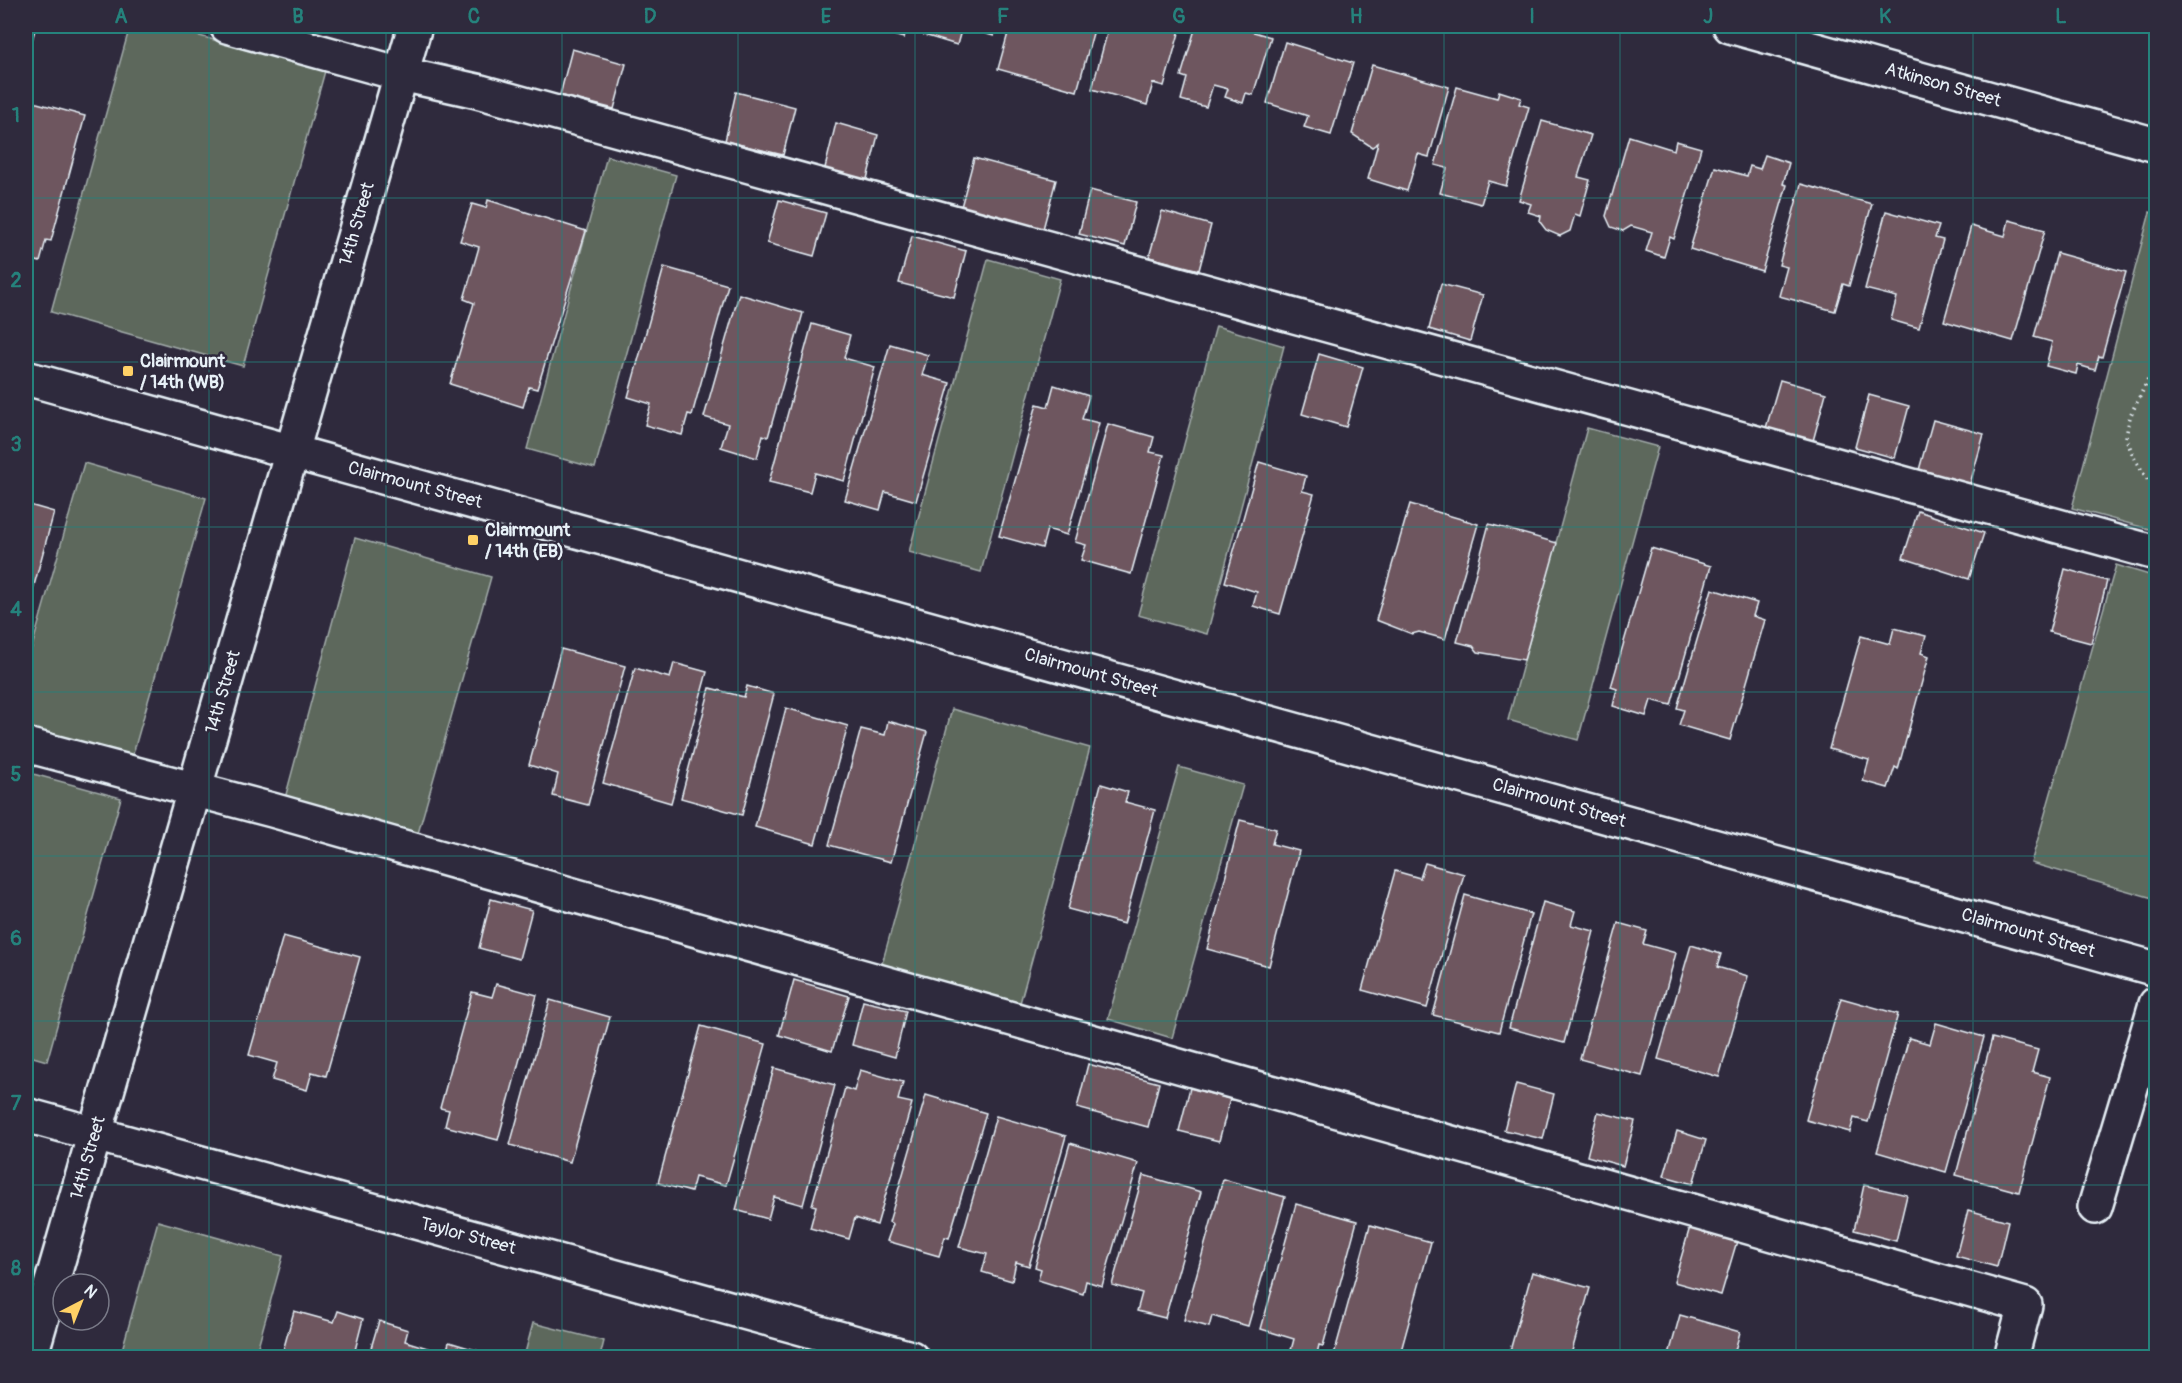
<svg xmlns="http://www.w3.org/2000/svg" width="2182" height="1383" viewBox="0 0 2182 1383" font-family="Pangolin,sans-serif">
  <rect width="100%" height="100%" fill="#2f2a3d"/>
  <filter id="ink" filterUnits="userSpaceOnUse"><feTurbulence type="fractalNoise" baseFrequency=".0167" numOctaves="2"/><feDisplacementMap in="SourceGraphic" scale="12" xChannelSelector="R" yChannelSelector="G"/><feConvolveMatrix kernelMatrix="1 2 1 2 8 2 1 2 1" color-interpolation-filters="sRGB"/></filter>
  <g filter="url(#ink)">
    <g fill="#5d675c" stroke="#a2acaa" stroke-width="1.5">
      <path d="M 130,26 L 164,26 L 325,71 L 243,366 L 51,312 Z"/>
      <path d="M 607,156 L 676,175 L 595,468 L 527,449 Z"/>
      <path d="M 2150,212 L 2156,214 L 2156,531 L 2072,508 Z"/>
      <path d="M 988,259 L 1060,279 L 981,572 L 909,552 Z"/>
      <path d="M 1216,326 L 1284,346 L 1207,634 L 1138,615 Z"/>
      <path d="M 1587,428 L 1658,447 L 1578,740 L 1508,720 Z"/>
      <path d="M 84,463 L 206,498 L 131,761 L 26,731 L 26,668 Z"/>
      <path d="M 355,538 L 491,577 L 417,837 L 284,802 Z"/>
      <path d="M 2116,565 L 2156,577 L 2156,899 L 2031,863 Z"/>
      <path d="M 952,709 L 1090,748 L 1020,1003 L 882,964 Z"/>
      <path d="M 1179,767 L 1243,785 L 1172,1038 L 1108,1019 Z"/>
      <path d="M 26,772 L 121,798 L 47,1061 L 26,1055 Z"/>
      <path d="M 158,1221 L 283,1256 L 255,1357 L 120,1357 Z"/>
      <path d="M 533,1323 L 604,1341 L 600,1357 L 524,1357 Z"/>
    </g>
    <g fill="#6e575f" stroke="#e8f1f8" stroke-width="1.5">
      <path d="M 26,26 L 36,26 L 31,44 L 26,43 Z"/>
      <path d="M 861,26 L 907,26 L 904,38 Z"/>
      <path d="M 927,26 L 997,26 L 994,36 L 962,27 L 957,45 L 924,35 Z"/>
      <path d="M 1010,26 L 1095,26 L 1077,91 L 998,69 Z"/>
      <path d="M 1109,26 L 1181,26 L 1164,86 L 1153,83 L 1147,105 L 1092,89 Z"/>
      <path d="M 1196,26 L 1233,26 L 1271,37 L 1253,95 L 1246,93 L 1243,103 L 1225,97 L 1228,89 L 1213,85 L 1206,107 L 1181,100 L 1187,78 L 1181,76 Z"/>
      <path d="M 1285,42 L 1353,63 L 1331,135 L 1304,127 L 1308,116 L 1267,103 Z"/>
      <path d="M 572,49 L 626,64 L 614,109 L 560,95 Z"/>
      <path d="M 1372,65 L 1449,87 L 1429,157 L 1418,154 L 1407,191 L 1368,179 L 1378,143 L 1372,147 L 1352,134 Z"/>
      <path d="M 1457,87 L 1497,98 L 1499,91 L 1521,98 L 1519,104 L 1529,107 L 1506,186 L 1488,181 L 1481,204 L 1440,193 L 1447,168 L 1435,165 Z"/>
      <path d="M 736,92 L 795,107 L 783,155 L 725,141 Z"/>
      <path d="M 26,100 L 85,116 L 51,241 L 46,240 L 40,262 L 26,258 Z"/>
      <path d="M 1542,121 L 1591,135 L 1578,177 L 1590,180 L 1580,216 L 1575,214 L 1570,231 L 1560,236 L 1546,230 L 1540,222 L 1541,216 L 1528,212 L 1531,204 L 1519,200 Z"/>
      <path d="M 836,123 L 878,135 L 866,183 L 824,172 Z"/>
      <path d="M 1629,136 L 1674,150 L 1676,141 L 1701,148 L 1674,239 L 1670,237 L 1664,257 L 1646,251 L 1652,232 L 1631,226 L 1623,231 L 1611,227 L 1606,216 Z"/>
      <path d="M 1765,155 L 1789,163 L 1783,184 L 1787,185 L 1762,271 L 1690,249 L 1715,167 L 1747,176 L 1750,166 L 1760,169 Z"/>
      <path d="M 974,158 L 1056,180 L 1043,229 L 961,207 Z"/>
      <path d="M 1801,184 L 1872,204 L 1849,286 L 1843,284 L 1835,311 L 1779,296 L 1787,267 L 1779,265 Z"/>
      <path d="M 1090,190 L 1136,202 L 1125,246 L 1079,234 Z"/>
      <path d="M 488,200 L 586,231 L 537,389 L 529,387 L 523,407 L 450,384 L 474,303 L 464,299 L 479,247 L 460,241 L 472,204 L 486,208 Z"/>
      <path d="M 779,200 L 826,213 L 814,256 L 767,243 Z"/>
      <path d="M 1162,211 L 1211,225 L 1199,270 L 1149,257 Z"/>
      <path d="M 1886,211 L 1939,226 L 1935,238 L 1943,240 L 1919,328 L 1891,320 L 1897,297 L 1865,289 Z"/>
      <path d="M 2009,220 L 2045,230 L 2013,341 L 1944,321 L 1971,226 L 2005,236 Z"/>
      <path d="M 912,236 L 966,251 L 954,297 L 899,283 Z"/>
      <path d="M 2057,253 L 2126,272 L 2102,357 L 2099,356 L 2095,370 L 2078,365 L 2076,374 L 2046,366 L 2052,342 L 2034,337 Z"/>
      <path d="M 664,267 L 728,285 L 692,415 L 688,414 L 682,435 L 645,425 L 651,404 L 628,397 Z"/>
      <path d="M 1441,284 L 1483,295 L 1470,341 L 1429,329 Z"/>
      <path d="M 739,294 L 803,313 L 768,437 L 763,435 L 757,458 L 721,447 L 728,424 L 704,417 Z"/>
      <path d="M 812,324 L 850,335 L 844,358 L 875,367 L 844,481 L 815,473 L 810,492 L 769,482 Z"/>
      <path d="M 890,344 L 928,355 L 922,375 L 950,383 L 916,501 L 885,492 L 880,510 L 845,500 Z"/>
      <path d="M 1319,354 L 1363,367 L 1346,427 L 1302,414 Z"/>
      <path d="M 1780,380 L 1826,393 L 1813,441 L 1766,428 Z"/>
      <path d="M 1054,385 L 1089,396 L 1082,419 L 1099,423 L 1067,535 L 1047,529 L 1042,548 L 999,536 L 1037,404 L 1048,407 Z"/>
      <path d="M 1869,395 L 1909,406 L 1895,458 L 1855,447 Z"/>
      <path d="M 1933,420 L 1984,434 L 1970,484 L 1919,470 Z"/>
      <path d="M 1108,424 L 1154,437 L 1150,452 L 1164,455 L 1131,574 L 1081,560 L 1086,545 L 1075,542 Z"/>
      <path d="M 1259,462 L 1306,476 L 1302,491 L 1314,494 L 1280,614 L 1253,606 L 1257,592 L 1225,582 Z"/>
      <path d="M 26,504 L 54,512 L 26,615 Z"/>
      <path d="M 1410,504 L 1478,524 L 1445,639 L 1419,632 L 1412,634 L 1376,620 Z"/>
      <path d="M 1918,511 L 1984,533 L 1969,579 L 1903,558 Z"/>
      <path d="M 1489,524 L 1557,543 L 1524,660 L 1478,652 L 1473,646 L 1457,642 Z"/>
      <path d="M 1651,548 L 1711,566 L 1671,705 L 1651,700 L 1646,716 L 1613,706 L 1617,689 L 1611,687 Z"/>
      <path d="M 2065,569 L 2107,581 L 2091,643 L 2049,632 Z"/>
      <path d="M 1712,589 L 1757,603 L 1753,616 L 1765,620 L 1730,740 L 1679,725 L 1684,710 L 1677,708 Z"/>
      <path d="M 1894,628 L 1926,636 L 1921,653 L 1929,656 L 1898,769 L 1895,767 L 1888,788 L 1863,781 L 1869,760 L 1829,749 L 1861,636 L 1890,644 Z"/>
      <path d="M 561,649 L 625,666 L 588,805 L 553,796 L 558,774 L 529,765 Z"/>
      <path d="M 674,663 L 707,672 L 671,803 L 603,783 L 635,668 L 670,678 Z"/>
      <path d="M 747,686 L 774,694 L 742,815 L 681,798 L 710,688 L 744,697 Z"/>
      <path d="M 786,708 L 848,726 L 815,844 L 755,827 Z"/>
      <path d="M 888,721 L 927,732 L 891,862 L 829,845 L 861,729 L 885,735 Z"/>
      <path d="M 1101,784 L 1128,792 L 1125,802 L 1155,810 L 1124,924 L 1068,909 Z"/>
      <path d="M 1240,820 L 1276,829 L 1272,844 L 1299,851 L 1269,966 L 1207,949 Z"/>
      <path d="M 1425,863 L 1464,874 L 1427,1008 L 1362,990 L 1395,871 L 1420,878 Z"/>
      <path d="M 1465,895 L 1531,914 L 1499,1032 L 1433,1015 Z"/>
      <path d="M 491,899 L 532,910 L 519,959 L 479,948 Z"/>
      <path d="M 1543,902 L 1575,911 L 1571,925 L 1594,931 L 1564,1043 L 1509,1028 Z"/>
      <path d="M 1618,923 L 1647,931 L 1643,944 L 1676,953 L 1642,1076 L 1580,1059 Z"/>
      <path d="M 283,936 L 360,957 L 326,1076 L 312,1072 L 307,1090 L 272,1080 L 277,1063 L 249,1055 Z"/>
      <path d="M 1691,945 L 1721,954 L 1717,967 L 1748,976 L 1719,1077 L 1658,1059 Z"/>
      <path d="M 794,980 L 849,996 L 832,1051 L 779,1035 Z"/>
      <path d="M 496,984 L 537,995 L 498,1140 L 445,1126 L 449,1110 L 440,1108 L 472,992 L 492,997 Z"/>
      <path d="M 1841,998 L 1898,1014 L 1868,1122 L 1854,1118 L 1850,1132 L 1806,1120 Z"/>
      <path d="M 550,1000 L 610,1017 L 570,1162 L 510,1145 Z"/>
      <path d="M 863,1001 L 906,1011 L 895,1057 L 852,1045 Z"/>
      <path d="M 1936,1023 L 1984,1037 L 1946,1172 L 1877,1152 L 1909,1038 L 1930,1044 Z"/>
      <path d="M 701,1026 L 766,1044 L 726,1185 L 695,1177 L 691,1192 L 658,1183 Z"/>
      <path d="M 1992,1038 L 2038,1050 L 2032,1072 L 2050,1077 L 2019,1192 L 1956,1175 Z"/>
      <path d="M 1088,1064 L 1159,1083 L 1148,1127 L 1077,1108 Z"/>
      <path d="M 774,1068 L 835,1085 L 803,1205 L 774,1197 L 768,1219 L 736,1210 Z"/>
      <path d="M 860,1070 L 903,1082 L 898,1100 L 912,1103 L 877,1225 L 855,1218 L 849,1239 L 810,1228 L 816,1206 L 812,1205 L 845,1088 L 854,1091 Z"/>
      <path d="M 1516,1084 L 1554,1094 L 1543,1139 L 1504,1130 Z"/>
      <path d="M 1190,1088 L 1230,1099 L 1219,1141 L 1179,1131 Z"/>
      <path d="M 926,1095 L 986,1113 L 949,1238 L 945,1237 L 939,1256 L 887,1241 L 893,1224 L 889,1222 Z"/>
      <path d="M 1598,1112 L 1635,1121 L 1623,1166 L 1587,1156 Z"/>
      <path d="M 996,1116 L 1066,1136 L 1029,1266 L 1016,1262 L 1012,1281 L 982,1272 L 987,1254 L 959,1247 Z"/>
      <path d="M 1677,1131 L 1706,1140 L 1693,1184 L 1664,1176 Z"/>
      <path d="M 1070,1143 L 1138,1163 L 1102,1286 L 1086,1281 L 1083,1294 L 1038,1280 L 1041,1269 L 1035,1267 Z"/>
      <path d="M 1143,1175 L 1201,1192 L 1165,1318 L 1137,1311 L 1142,1293 L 1112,1285 Z"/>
      <path d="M 1223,1179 L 1285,1197 L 1248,1326 L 1212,1316 L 1209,1327 L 1184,1320 Z"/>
      <path d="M 1864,1185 L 1907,1195 L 1896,1241 L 1854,1230 Z"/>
      <path d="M 1296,1204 L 1357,1221 L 1323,1346 L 1319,1345 L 1316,1358 L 1290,1354 L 1294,1339 L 1261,1329 Z"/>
      <path d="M 1968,1210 L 2008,1221 L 1997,1267 L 1956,1256 Z"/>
      <path d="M 1370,1225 L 1431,1242 L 1399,1358 L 1372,1358 L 1361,1354 L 1360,1358 L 1333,1358 Z"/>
      <path d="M 1690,1227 L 1737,1241 L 1721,1295 L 1674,1282 Z"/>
      <path d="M 1532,1272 L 1590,1288 L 1570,1358 L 1508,1358 Z"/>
      <path d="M 294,1311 L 334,1322 L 338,1311 L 363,1319 L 353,1358 L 281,1358 Z"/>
      <path d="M 1680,1315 L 1740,1332 L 1733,1358 L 1668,1358 Z"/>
      <path d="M 379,1321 L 408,1330 L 405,1341 L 440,1352 L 438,1358 L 368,1358 Z"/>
      <path d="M 449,1342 L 479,1351 L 477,1358 L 445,1358 Z"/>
    </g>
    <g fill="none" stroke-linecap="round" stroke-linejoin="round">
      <defs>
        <g id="minor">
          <path d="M 227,26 L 401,74 L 477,91 L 2156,553"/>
          <path d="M 1730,26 L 2156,145"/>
          <path d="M 26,378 L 2156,969"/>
          <path d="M 26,745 L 272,810 L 2025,1305 L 2011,1358"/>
          <path d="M 26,1115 L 911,1358"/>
          <path d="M 2095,1207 L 2156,1004"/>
          <path d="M 30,1358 L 415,26"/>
        </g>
      </defs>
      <use href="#minor" stroke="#e8f1f8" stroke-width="38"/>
      <path stroke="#e8f1f8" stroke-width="4" stroke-dasharray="1.5 4.5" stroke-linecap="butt" d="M 2156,364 L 2130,416 L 2126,438 L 2135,460 L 2148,480 L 2156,487"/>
      <use href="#minor" stroke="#2f2a3d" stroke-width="33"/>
    </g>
  </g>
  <path fill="none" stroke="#25827c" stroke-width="1.5" stroke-opacity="0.55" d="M 209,26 L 209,1358M 386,26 L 386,1358M 562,26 L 562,1358M 738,26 L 738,1358M 915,26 L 915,1358M 1091,26 L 1091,1358M 1267,26 L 1267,1358M 1444,26 L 1444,1358M 1620,26 L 1620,1358M 1796,26 L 1796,1358M 1973,26 L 1973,1358M 26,198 L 2156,198M 26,362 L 2156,362M 26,527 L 2156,527M 26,692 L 2156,692M 26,856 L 2156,856M 26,1021 L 2156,1021M 26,1185 L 2156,1185"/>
  <g fill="#ffd166" stroke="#2f2a3d" stroke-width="2">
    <rect x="122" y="365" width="12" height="12" rx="3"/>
    <rect x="467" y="534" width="12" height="12" rx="3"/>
  </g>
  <g text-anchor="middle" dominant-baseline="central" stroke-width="5" stroke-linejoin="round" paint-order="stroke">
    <g font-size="18" fill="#e8f1f8" stroke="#2f2a3d">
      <text transform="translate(1943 85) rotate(16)">Atkinson Street</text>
      <text transform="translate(357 224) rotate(-74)">14th Street</text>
      <text transform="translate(415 485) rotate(15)">Clairmount Street</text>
      <text transform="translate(1091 673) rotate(16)">Clairmount Street</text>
      <text transform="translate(223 692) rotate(-74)">14th Street</text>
      <text transform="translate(1559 803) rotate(16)">Clairmount Street</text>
      <text transform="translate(2028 933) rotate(16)">Clairmount Street</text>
      <text transform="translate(88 1158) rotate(-74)">14th Street</text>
      <text transform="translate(468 1236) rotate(15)">Taylor Street</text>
    </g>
    <g font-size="18" font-weight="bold" fill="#e8f1f8" stroke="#2f2a3d" text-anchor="start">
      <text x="140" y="361">Clairmount<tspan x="140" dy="21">/ 14th (WB)</tspan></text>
      <text x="485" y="530">Clairmount<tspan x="485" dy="21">/ 14th (EB)</tspan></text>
    </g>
  </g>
  <rect width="2182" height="1383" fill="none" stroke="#2f2a3d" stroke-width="66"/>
  <g transform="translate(81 1302) rotate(42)"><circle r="28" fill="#2f2a3d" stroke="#797a88" stroke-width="1.5"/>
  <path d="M0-4.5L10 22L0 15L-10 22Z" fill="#ffd166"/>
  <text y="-9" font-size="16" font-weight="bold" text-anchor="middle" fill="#e8f1f8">N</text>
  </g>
  <rect x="33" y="33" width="2116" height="1317" fill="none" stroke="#25827c" stroke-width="2"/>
  <g font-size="20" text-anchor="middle" font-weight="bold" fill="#25827c">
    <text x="121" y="23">A</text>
    <text x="298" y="23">B</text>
    <text x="474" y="23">C</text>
    <text x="650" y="23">D</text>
    <text x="826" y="23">E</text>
    <text x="1003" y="23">F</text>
    <text x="1179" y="23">G</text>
    <text x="1356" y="23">H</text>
    <text x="1532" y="23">I</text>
    <text x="1708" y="23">J</text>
    <text x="1885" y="23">K</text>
    <text x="2061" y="23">L</text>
    <text x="16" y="122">1</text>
    <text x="16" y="287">2</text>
    <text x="16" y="451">3</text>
    <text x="16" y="616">4</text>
    <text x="16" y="781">5</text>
    <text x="16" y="945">6</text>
    <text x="16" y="1110">7</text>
    <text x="16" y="1275">8</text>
  </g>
</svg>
